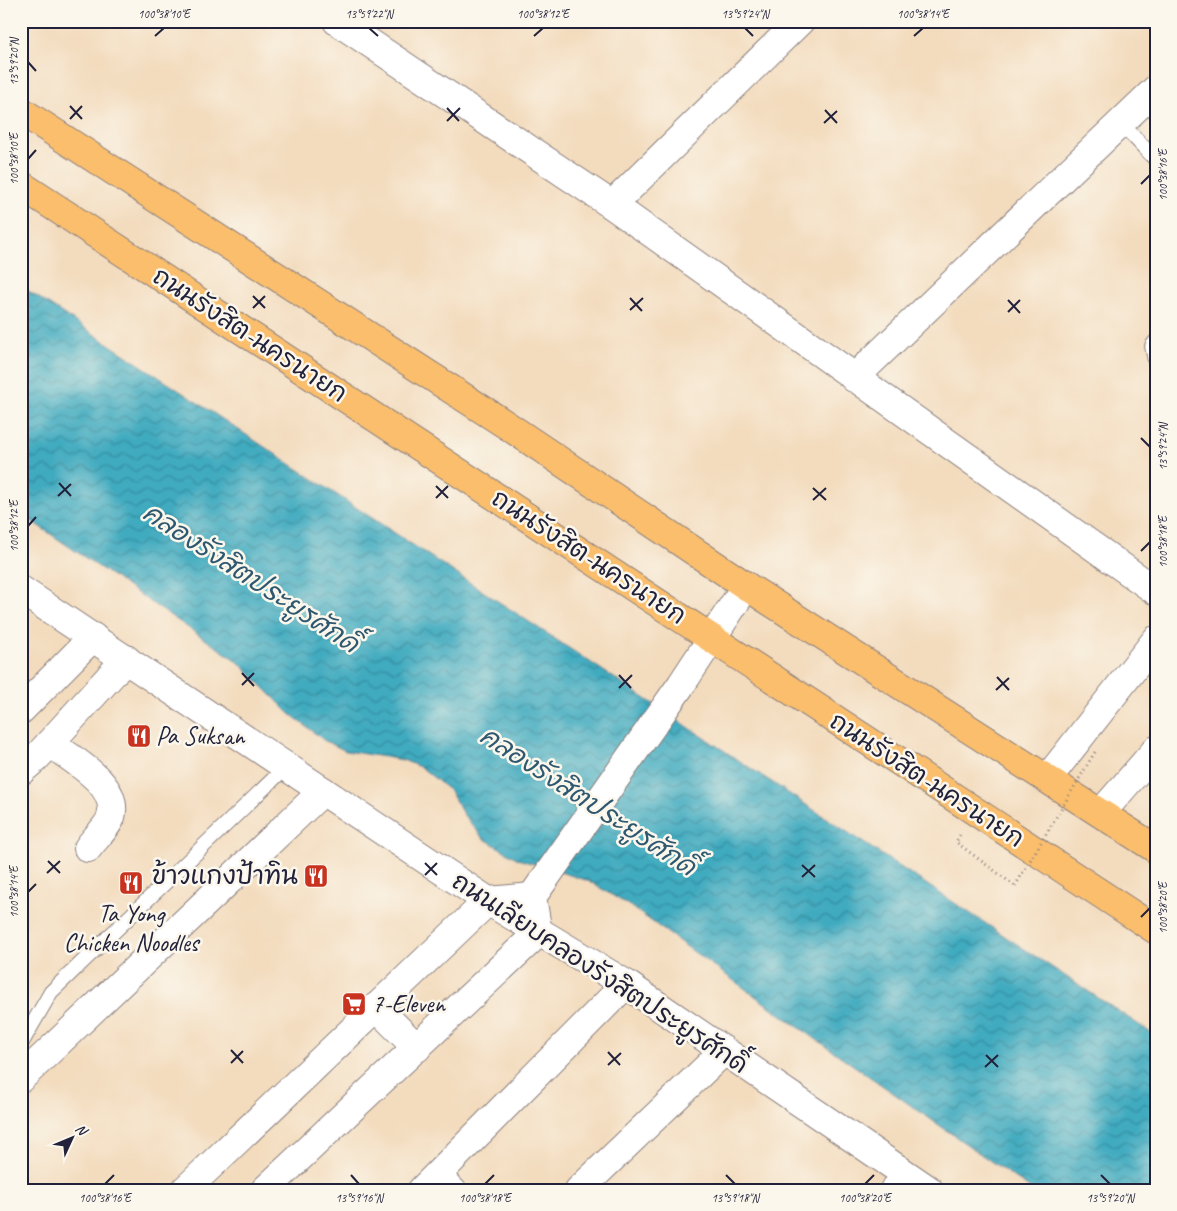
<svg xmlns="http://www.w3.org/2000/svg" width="1177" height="1211" viewBox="0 0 1177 1211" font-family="Caveat,'Playpen Sans Thai',sans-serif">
  <defs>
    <pattern id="water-waves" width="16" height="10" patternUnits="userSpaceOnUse" patternTransform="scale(1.25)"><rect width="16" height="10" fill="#3faabf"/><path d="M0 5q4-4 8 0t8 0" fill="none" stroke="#348a9c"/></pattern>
  </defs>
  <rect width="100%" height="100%" fill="#fbf7ec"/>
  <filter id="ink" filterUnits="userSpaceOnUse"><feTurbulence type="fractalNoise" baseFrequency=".02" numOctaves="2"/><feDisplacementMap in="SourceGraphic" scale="10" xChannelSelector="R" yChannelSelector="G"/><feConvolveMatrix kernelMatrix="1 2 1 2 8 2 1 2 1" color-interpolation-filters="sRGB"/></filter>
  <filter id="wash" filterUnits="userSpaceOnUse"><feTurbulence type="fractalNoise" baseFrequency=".0096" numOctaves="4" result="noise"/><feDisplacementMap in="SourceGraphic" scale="20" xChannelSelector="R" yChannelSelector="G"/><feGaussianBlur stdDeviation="1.12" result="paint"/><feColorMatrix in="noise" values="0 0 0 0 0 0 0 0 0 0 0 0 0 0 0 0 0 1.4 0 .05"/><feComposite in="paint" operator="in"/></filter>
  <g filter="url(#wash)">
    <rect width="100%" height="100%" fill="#f3dbbd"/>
    <path fill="url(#water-waves)" stroke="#30667d" d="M 21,286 L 1156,1036 L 1156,1190 L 1032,1190 L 787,1019 L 633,908 L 589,881 L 518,859 L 483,838 L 463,814 L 450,791 L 422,768 L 403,760 L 346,751 L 325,741 L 289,713 L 237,661 L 21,514 Z"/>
  </g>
  <g filter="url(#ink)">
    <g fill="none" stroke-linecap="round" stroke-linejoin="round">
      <defs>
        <g id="service">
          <path d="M 1121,123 L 1156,160"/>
          <path d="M 1156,341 L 1152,346 L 1156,365"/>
          <path d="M 21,1044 L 51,992 L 286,767"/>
          <path d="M 442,1171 L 461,1190"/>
        </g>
        <g id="minor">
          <path d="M 337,21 L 612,205 L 1156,591"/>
          <path d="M 612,205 L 800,21"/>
          <path d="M 854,378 L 1156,89"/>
          <path d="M 21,710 L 93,637"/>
          <path d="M 50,743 C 72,760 120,784 111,817 C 108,827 94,839 88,848"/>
          <path d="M 21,771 L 36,758 L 126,659"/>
          <path d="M 1048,778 L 1156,640"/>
          <path d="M 1101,813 L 1156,750"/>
          <path d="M 376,1007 L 417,1048"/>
          <path d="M 21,1078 L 323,791"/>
          <path d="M 185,1190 L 488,901 L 532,897"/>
          <path d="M 265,1190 L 538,933 L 532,897 L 681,685 L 746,586"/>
          <path d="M 422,1190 L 626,984"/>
          <path d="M 579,1190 L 723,1052"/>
          <path d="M 894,1190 L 909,1177"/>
        </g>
        <path id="tertiary" d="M 21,590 L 488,901 L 626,984 L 929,1190"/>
        <g id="primary">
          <path d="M 21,111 L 508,426 L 746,586 L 1156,849"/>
          <path d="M 21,185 L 1156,930"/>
        </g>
      </defs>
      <use href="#service" stroke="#8a7e7c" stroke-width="16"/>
      <use href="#minor" stroke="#8a7e7c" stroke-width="30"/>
      <use href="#tertiary" stroke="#8a7e7c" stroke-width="30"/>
      <use href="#primary" stroke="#8a7e7c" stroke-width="30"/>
      <path stroke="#8a7e7c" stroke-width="3" stroke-dasharray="1 4" stroke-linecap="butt" d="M 960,835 L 956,842 L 1015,886"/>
      <use href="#service" stroke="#fff" stroke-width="14"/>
      <use href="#minor" stroke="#fff" stroke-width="28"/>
      <use href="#tertiary" stroke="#fff" stroke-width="28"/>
      <use href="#primary" stroke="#fabe6d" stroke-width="28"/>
      <path stroke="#8a7e7c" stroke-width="3" stroke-dasharray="1 4" stroke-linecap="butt" d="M 1015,886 L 1095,752"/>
    </g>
  </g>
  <path fill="none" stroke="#22223b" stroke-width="2" d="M 369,28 L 378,36M 745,28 L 753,36M 155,36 L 164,28M 534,36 L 543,28M 914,36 L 923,28M 28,62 L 36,71M 70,106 L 82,119M 447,108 L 459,121M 825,110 L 837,123M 70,119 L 82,106M 447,121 L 460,108M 824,123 L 837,111M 28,159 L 36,150M 1141,184 L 1150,175M 253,296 L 265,308M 630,298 L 642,311M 1008,300 L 1020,313M 253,308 L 265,296M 630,310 L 643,298M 1008,312 L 1020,300M 1141,438 L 1150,447M 59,483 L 71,496M 436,486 L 448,498M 813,488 L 826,500M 58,496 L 71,484M 436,498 L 448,486M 813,500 L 826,488M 28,526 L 36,517M 1141,551 L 1150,542M 242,673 L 254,686M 619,675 L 631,688M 997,677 L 1009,690M 242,685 L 254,673M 619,688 L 632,675M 996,690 L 1009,678M 48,861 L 60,873M 425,863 L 437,875M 802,865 L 815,877M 47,873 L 60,861M 425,875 L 437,863M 802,877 L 815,865M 28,892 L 36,884M 1141,917 L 1150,908M 231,1050 L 243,1063M 608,1052 L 620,1065M 986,1055 L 998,1067M 231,1063 L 243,1051M 608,1065 L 621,1053M 985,1067 L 998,1055M 351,1175 L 359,1184M 726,1175 L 735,1184M 1101,1175 L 1110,1184M 105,1184 L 114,1175M 485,1184 L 494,1175M 865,1184 L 874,1175"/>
  <defs>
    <symbol id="restaurant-square" viewBox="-11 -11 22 22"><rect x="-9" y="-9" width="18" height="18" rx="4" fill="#c8321e" stroke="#fbf7ec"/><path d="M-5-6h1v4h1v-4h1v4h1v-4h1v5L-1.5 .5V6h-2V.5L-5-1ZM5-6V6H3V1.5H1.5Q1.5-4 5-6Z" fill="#fff"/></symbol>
    <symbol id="supermarket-square" viewBox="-11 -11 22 22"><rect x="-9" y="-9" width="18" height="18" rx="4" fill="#c8321e" stroke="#fbf7ec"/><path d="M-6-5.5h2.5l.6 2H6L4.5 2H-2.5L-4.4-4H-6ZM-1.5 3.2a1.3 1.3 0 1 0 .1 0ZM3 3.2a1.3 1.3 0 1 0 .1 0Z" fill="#fff"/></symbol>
  </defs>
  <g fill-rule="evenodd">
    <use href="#restaurant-square" x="125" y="722" width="28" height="28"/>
    <use href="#restaurant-square" x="302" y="862" width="28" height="28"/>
    <use href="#restaurant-square" x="117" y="869" width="28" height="28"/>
    <use href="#supermarket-square" x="340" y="990" width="28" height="28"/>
  </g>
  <g text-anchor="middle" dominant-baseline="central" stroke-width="5" stroke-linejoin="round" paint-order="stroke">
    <g font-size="25" fill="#22223b" stroke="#fbf7ec">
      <text transform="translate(250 335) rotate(33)">ถนนรังสิต-นครนายก</text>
      <text transform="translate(589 557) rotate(33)">ถนนรังสิต-นครนายก</text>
      <text transform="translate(927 780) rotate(33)">ถนนรังสิต-นครนายก</text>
      <text transform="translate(600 973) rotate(33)">ถนนเลียบคลองรังสิตประยูรศักดิ์</text>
    </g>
    <g font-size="25" fill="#22223b" stroke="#fbf7ec" text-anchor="start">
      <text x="156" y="736">Pa Suksan</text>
      <text x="298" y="876" text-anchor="end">ข้าวแกงป้าทิน</text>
      <text x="131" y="914" text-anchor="middle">Ta Yong<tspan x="131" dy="29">Chicken Noodles</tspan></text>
      <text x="372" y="1004">7-Eleven</text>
    </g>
    <g font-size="26" font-style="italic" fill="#2e5870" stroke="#fbf7ec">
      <text transform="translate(251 578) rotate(33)">คลองรังสิตประยูรศักดิ์</text>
      <text transform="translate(588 801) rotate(33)">คลองรังสิตประยูรศักดิ์</text>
    </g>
  </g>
  <rect width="1177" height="1211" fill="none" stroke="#fbf7ec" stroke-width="55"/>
  <g transform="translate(72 1138) rotate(46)" stroke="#fbf7ec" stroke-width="4" paint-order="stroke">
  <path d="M0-4L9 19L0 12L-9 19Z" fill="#22223b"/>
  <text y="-8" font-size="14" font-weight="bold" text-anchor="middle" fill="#22223b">N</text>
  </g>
  <rect x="28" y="28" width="1122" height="1156" fill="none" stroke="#22223b" stroke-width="2"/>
  <g font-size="12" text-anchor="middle" fill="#22223b">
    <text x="164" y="18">100°38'10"E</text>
    <text x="369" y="18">13°59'22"N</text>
    <text x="543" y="18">100°38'12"E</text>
    <text x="745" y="18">13°59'24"N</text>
    <text x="923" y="18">100°38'14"E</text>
    <text transform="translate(14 62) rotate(-90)" y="4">13°59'20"N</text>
    <text transform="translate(14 159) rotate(-90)" y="4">100°38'10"E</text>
    <text transform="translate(1163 175) rotate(-90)" y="4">100°38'16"E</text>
    <text transform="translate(1163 447) rotate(-90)" y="4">13°59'24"N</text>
    <text transform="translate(14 526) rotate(-90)" y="4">100°38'12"E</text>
    <text transform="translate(1163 542) rotate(-90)" y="4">100°38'18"E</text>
    <text transform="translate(14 892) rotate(-90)" y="4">100°38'14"E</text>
    <text transform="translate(1163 908) rotate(-90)" y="4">100°38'20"E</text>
    <text x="105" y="1202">100°38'16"E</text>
    <text x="359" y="1202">13°59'16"N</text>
    <text x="485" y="1202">100°38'18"E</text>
    <text x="735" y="1202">13°59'18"N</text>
    <text x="865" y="1202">100°38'20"E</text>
    <text x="1110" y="1202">13°59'20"N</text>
  </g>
</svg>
